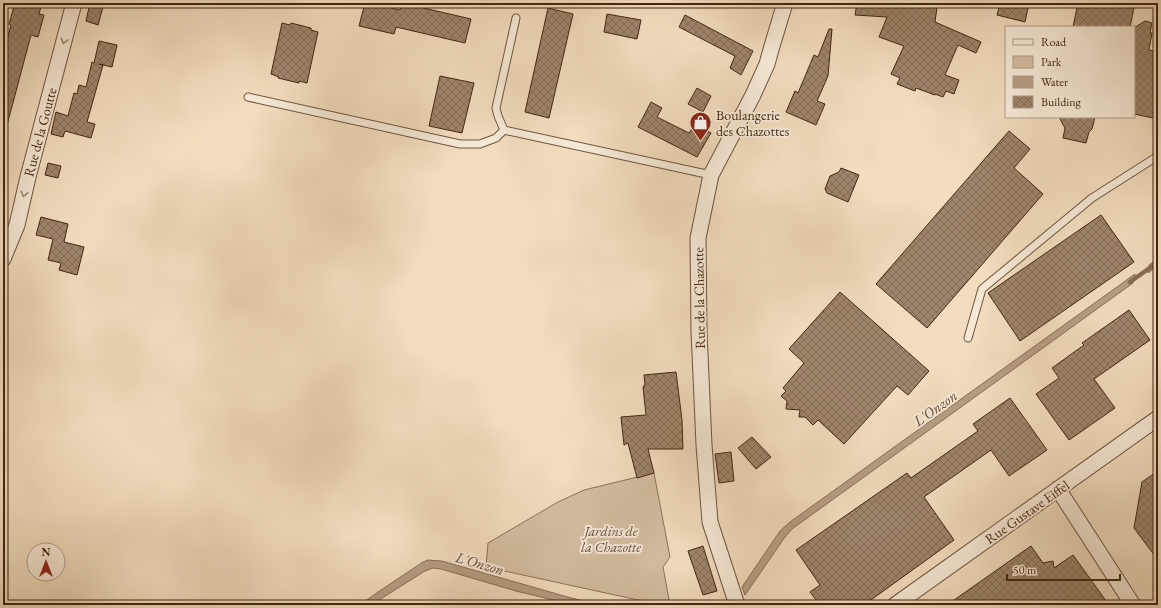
<svg xmlns="http://www.w3.org/2000/svg" width="1161" height="608" viewBox="0 0 1161 608" font-family="'EB Garamond',serif">
  <defs>
    <pattern id="building-cross-hatch" width="8" height="8" patternUnits="userSpaceOnUse"><rect width="8" height="8" fill="#9d856b"/><path d="M0 0l8 8M0 8l8-8" fill="none" stroke="#826d57"/></pattern>
  </defs>
  <rect width="100%" height="100%" fill="#f1dcbe"/>
  <filter id="stains"><feTurbulence type="fractalNoise" baseFrequency=".005" numOctaves="4"/><feColorMatrix values="0 0 0 0 .2 0 0 0 0 .09 0 0 0 0 .02 0 0 0 .5 -.17"/></filter>
  <radialGradient id="worn" r=".72"><stop offset=".6" stop-color="#630" stop-opacity="0"/><stop offset="1" stop-color="#630" stop-opacity=".3"/></radialGradient>
  <path fill="#d3bda1" stroke="#8a725a" d="M 654,473 L 670,557 L 663,567 L 670,605 L 661,605 L 486,567 L 488,543 L 558,502 L 584,490 Z"/>
  <g fill="#b59e84" stroke="#876e56">
    <path d="M 1158,258 L 1158,266 L 1148,273 L 1149,265 Z"/>
    <path d="M 1135,274 L 1133,283 L 792,529 L 785,537 L 745,595 L 742,587 L 780,531 L 790,522 Z"/>
    <path d="M 428,560 L 442,561 L 564,596 L 599,605 L 574,605 L 516,591 L 441,569 L 433,568 L 425,571 L 371,605 L 360,605 L 378,592 L 423,562 Z"/>
  </g>
  <g fill="none" stroke-linecap="round" stroke-linejoin="round">
    <path stroke="#876e56" stroke-width="4.5" d="M 1130,282 L 1158,262"/>
  </g>
  <g fill="url(#building-cross-hatch)" stroke="#412612">
    <path d="M 15,3 L 42,3 L 39,14 L 44,15 L 38,37 L 31,35 L 7,125 L 3,125 L 3,55 L 11,25 L 9,24 Z"/>
    <path d="M 90,3 L 104,3 L 98,25 L 86,21 Z"/>
    <path d="M 365,3 L 370,3 L 400,10 L 401,3 L 402,3 L 471,19 L 465,43 L 396,27 L 394,34 L 359,26 Z"/>
    <path d="M 857,3 L 887,3 L 937,7 L 935,22 L 981,42 L 976,53 L 958,45 L 945,75 L 959,80 L 954,94 L 946,91 L 943,97 L 935,94 L 935,95 L 916,88 L 915,91 L 897,84 L 900,78 L 891,74 L 904,46 L 879,37 L 887,17 L 855,15 Z"/>
    <path d="M 1000,3 L 1029,3 L 1025,22 L 997,15 Z"/>
    <path d="M 1078,3 L 1135,3 L 1130,27 L 1073,27 Z"/>
    <path d="M 548,8 L 573,14 L 549,118 L 525,112 Z"/>
    <path d="M 607,14 L 641,20 L 637,39 L 604,32 Z"/>
    <path d="M 685,15 L 753,51 L 741,75 L 730,68 L 735,56 L 679,27 Z"/>
    <path d="M 1145,21 L 1152,23 L 1150,33 L 1152,33 L 1149,50 L 1158,52 L 1158,119 L 1134,114 L 1134,28 Z"/>
    <path d="M 282,23 L 290,25 L 291,23 L 311,28 L 311,30 L 318,32 L 307,83 L 299,81 L 299,83 L 278,78 L 279,77 L 271,74 Z"/>
    <path d="M 829,29 L 832,29 L 828,76 L 817,101 L 825,104 L 816,125 L 786,112 L 795,91 L 798,93 L 814,55 L 818,57 Z"/>
    <path d="M 99,41 L 117,45 L 112,67 L 99,64 L 103,65 L 87,122 L 95,124 L 91,138 L 65,131 L 63,137 L 51,134 L 56,112 L 68,116 L 74,93 L 77,94 L 79,85 L 86,87 L 92,62 L 94,63 Z"/>
    <path d="M 440,76 L 474,83 L 462,133 L 429,126 Z"/>
    <path d="M 697,88 L 711,96 L 703,112 L 688,104 Z"/>
    <path d="M 651,102 L 662,108 L 657,117 L 689,133 L 695,124 L 711,133 L 697,157 L 638,127 Z"/>
    <path d="M 1059,117 L 1095,117 L 1092,129 L 1089,132 L 1086,143 L 1063,138 L 1065,128 Z"/>
    <path d="M 1009,131 L 1030,149 L 1014,168 L 1043,194 L 927,328 L 876,284 Z"/>
    <path d="M 48,163 L 61,166 L 58,178 L 45,175 Z"/>
    <path d="M 841,168 L 859,175 L 848,202 L 827,193 L 825,189 L 830,176 L 839,172 Z"/>
    <path d="M 1101,215 L 1134,262 L 1020,341 L 988,293 Z"/>
    <path d="M 41,217 L 68,224 L 64,242 L 84,247 L 77,275 L 59,270 L 61,263 L 48,260 L 53,239 L 36,235 Z"/>
    <path d="M 840,292 L 929,371 L 908,395 L 897,386 L 844,444 L 818,420 L 813,425 L 805,417 L 799,417 L 800,410 L 786,409 L 787,401 L 781,396 L 786,391 L 783,388 L 804,363 L 789,349 Z"/>
    <path d="M 1129,310 L 1150,340 L 1094,379 L 1115,408 L 1069,440 L 1036,394 L 1059,378 L 1052,368 L 1084,345 L 1082,343 Z"/>
    <path d="M 676,372 L 682,420 L 683,449 L 648,449 L 654,473 L 637,478 L 628,443 L 624,445 L 621,417 L 646,415 L 643,387 L 644,387 L 644,385 L 645,385 L 644,375 Z"/>
    <path d="M 1010,398 L 1047,450 L 1009,476 L 991,450 L 924,497 L 954,540 L 864,605 L 820,605 L 810,592 L 820,585 L 796,550 L 907,473 L 911,478 L 978,431 L 973,424 Z"/>
    <path d="M 752,437 L 771,457 L 756,469 L 738,448 Z"/>
    <path d="M 731,452 L 734,481 L 719,483 L 715,454 Z"/>
    <path d="M 1158,471 L 1158,560 L 1134,528 L 1142,482 Z"/>
    <path d="M 703,546 L 717,591 L 703,595 L 688,551 Z"/>
    <path d="M 1031,546 L 1043,563 L 1053,561 L 1054,568 L 1073,555 L 1109,605 L 947,605 Z"/>
  </g>
  <g fill="none" stroke-linecap="round" stroke-linejoin="round">
    <defs>
      <g id="service">
        <path d="M 248,97 L 460,144 L 480,144 L 496,138 L 504,130 L 711,175"/>
        <path d="M 504,130 L 498,116 L 496,108 L 516,18"/>
        <path d="M 968,338 L 982,289 L 1092,198 L 1158,156"/>
      </g>
      <g id="minor">
        <path d="M 3,259 L 17,225 L 28,177 L 74,3"/>
        <path d="M 1058,489 L 1133,605"/>
        <path d="M 737,605 L 710,522 L 704,445 L 699,331 L 698,238 L 711,175 L 753,95 L 767,64 L 772,46 L 785,3"/>
        <path d="M 895,605 L 1158,418"/>
      </g>
    </defs>
    <use href="#service" stroke="#6d543d" stroke-width="9"/>
    <use href="#minor" stroke="#6d543d" stroke-width="17"/>
    <use href="#service" stroke="#f6e8d5" stroke-width="7"/>
    <use href="#minor" stroke="#f6e8d5" stroke-width="15"/>
  </g>
  <defs><path id="oneway-chevron" d="M-2-3.5L2.5 0L-2 3.5" fill="none" stroke-width="1.6" stroke-linecap="round" stroke-linejoin="round"/></defs>
  <g stroke="#9c8774">
    <use href="#oneway-chevron" transform="translate(64 41) rotate(105)"/>
    <use href="#oneway-chevron" transform="translate(24 194) rotate(103)"/>
  </g>
  <defs>
    <symbol id="shop-pin" viewBox="-11 -11 22 30"><path d="M0 17L-7.5 6A9.5 9.5 0 1 1 7.5 6Z" fill="#8f2418" stroke="#f6e8d5"/><path d="M-5-2.5h2.3a2.7 3.5 0 0 1 5.4 0H5L5.5 6h-11ZM-1.5-2.5h3a1.5 2.3 0 0 0-3 0Z" fill="#fff"/></symbol>
  </defs>
  <g fill-rule="evenodd">
    <use href="#shop-pin" x="688" y="110" width="25" height="34"/>
  </g>
  <g text-anchor="middle" dominant-baseline="central" stroke-width="4" stroke-linejoin="round" paint-order="stroke">
    <g font-size="14" fill="#412612" stroke="#f6e8d5" text-anchor="start">
      <text x="716" y="115">Boulangerie<tspan x="716" dy="16">des Chazottes</tspan></text>
    </g>
    <g font-size="14" fill="#412612" stroke="#f6e8d5">
      <text transform="translate(40 132) rotate(-75)">Rue de la Goutte</text>
      <text transform="translate(699 298) rotate(-91)">Rue de la Chazotte</text>
      <text transform="translate(1027 512) rotate(-35)">Rue Gustave Eiffel</text>
    </g>
    <g font-size="14" font-style="italic" fill="#664c36" stroke="#f6e8d5">
      <text x="611" y="531">Jardins de<tspan x="611" dy="16">la Chazotte</tspan></text>
    </g>
    <g font-size="15" font-style="italic" fill="#644a34" stroke="#f6e8d5">
      <text transform="translate(935 408) rotate(-36)">L'Onzon</text>
      <text transform="translate(480 563) rotate(16)">L'Onzon</text>
    </g>
  </g>
  <rect width="1161" height="608" fill="none" stroke="#f1dcbe" stroke-width="16"/>
  <rect x="4" y="4" width="1153" height="600" fill="none" stroke="#412612" stroke-width="2"/>
  <rect x="8" y="8" width="1145" height="592" fill="none" stroke="#412612"/>
  <rect x="1005" y="26" width="130" height="92" fill="#f6e8d5" stroke="#ae9a87"/>
  <rect x="1013" y="39" width="20" height="6" fill="#f6e8d5" stroke="#ae9a87"/>
  <text x="1041" y="46" font-size="12" fill="#412612">Road</text>
  <rect x="1013" y="56" width="20" height="12" fill="#d3bda1" stroke="#ae9a87"/>
  <text x="1041" y="66" font-size="12" fill="#412612">Park</text>
  <rect x="1013" y="76" width="20" height="12" fill="#b59e84" stroke="#ae9a87"/>
  <text x="1041" y="86" font-size="12" fill="#412612">Water</text>
  <rect x="1013" y="96" width="20" height="12" fill="url(#building-cross-hatch)" stroke="#ae9a87"/>
  <text x="1041" y="106" font-size="12" fill="#412612">Building</text>
  <g transform="translate(46 562)"><circle r="19" fill="#f6e8d5" stroke="#ae9a87"/>
  <path d="M0-3L7 15L0 10L-7 15Z" fill="#8f2418"/>
  <text y="-6" font-size="11" font-weight="bold" text-anchor="middle" fill="#412612">N</text>
  </g>
  <path d="M1007 574v6h113v-6" fill="none" stroke="#412612" stroke-width="2"/>
  <text x="1013" y="574" font-size="12" fill="#412612" stroke="#f6e8d5" stroke-width="3" paint-order="stroke">50 m</text>
  <rect width="100%" height="100%" filter="url(#stains)"/>
  <rect width="100%" height="100%" fill="url(#worn)"/>
</svg>
